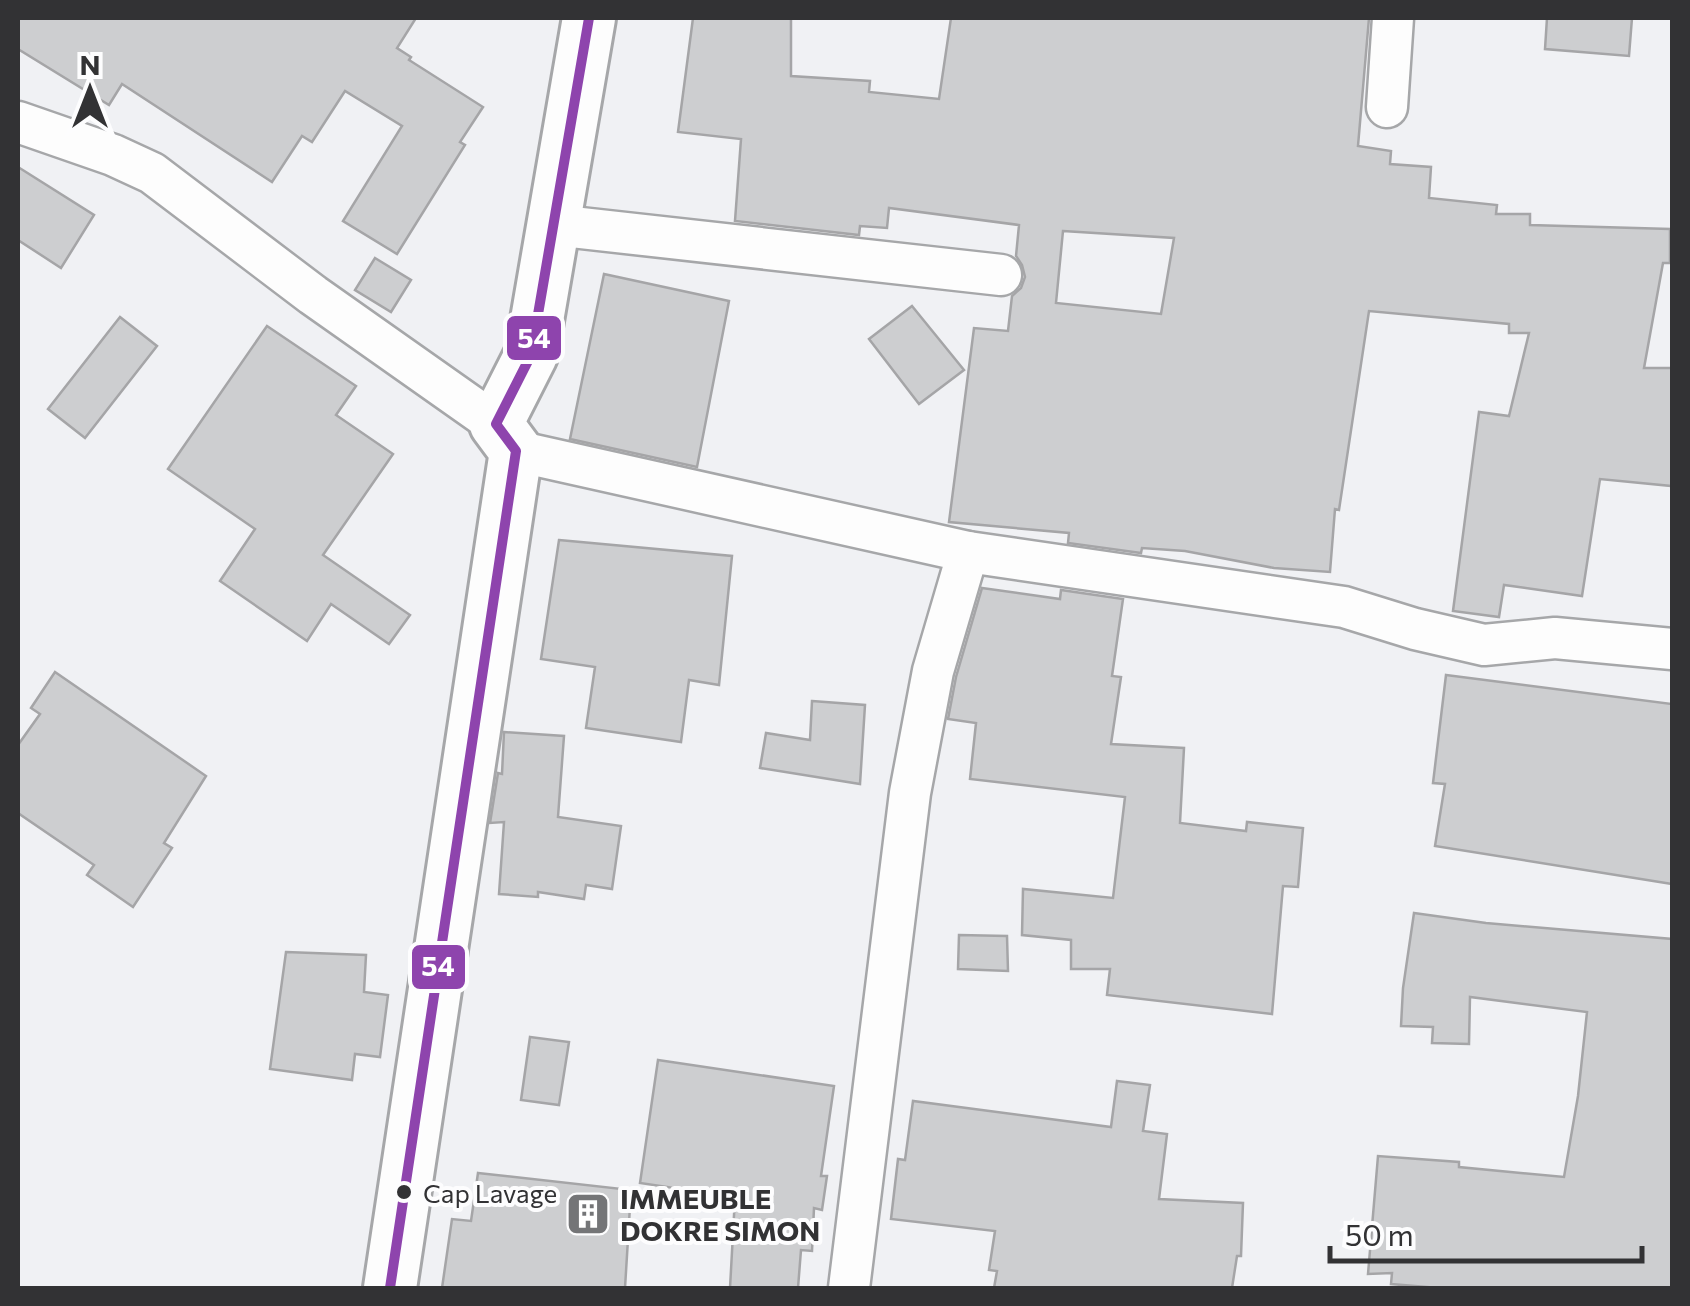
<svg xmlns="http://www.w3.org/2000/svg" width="1690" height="1306" viewBox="0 0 1690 1306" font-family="Commissioner,sans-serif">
  <rect width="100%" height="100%" fill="#f0f1f4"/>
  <g fill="#cdced0" stroke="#a5a5a7" stroke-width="2.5" fill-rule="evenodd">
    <path d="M 18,18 L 416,18 L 397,48 L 411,57 L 409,60 L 483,107 L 460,142 L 465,145 L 397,254 L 343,221 L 402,126 L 345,91 L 312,142 L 302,136 L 272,182 L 122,84 L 109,105 L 18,49 Z"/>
    <path d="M 693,18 L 791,18 L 791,76 L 870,81 L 869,92 L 939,99 L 951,18 L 1369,18 L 1358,146 L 1391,151 L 1390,164 L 1431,167 L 1429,198 L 1497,205 L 1496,214 L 1530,214 L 1530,225 L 1670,229 L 1670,263 L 1663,263 L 1644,368 L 1672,368 L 1672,486 L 1600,479 L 1582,596 L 1504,585 L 1499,617 L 1453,611 L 1479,412 L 1509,416 L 1529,333 L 1509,333 L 1509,324 L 1369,311 L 1339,510 L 1335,509 L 1330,572 L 1274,568 L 1185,551 L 1142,548 L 1141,553 L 1068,543 L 1069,533 L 949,522 L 974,328 L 1008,331 L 1012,296 L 1021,288 L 1025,277 L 1022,265 L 1016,256 L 1019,225 L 889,208 L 887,228 L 860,226 L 859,235 L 735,221 L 741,139 L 678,132 ZM 1063,231 L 1174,238 L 1161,314 L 1056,303 Z"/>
    <path d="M 1547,18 L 1632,18 L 1629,56 L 1545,49 Z"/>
    <path d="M 18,167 L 94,215 L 61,268 L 18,240 Z"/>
    <path d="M 375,258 L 411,280 L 391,312 L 355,290 Z"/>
    <path d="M 604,274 L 729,301 L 697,467 L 570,439 Z"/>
    <path d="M 912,306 L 964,370 L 919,404 L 869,339 Z"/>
    <path d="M 120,317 L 157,346 L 85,438 L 48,409 Z"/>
    <path d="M 267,326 L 356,386 L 336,415 L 393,454 L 323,555 L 410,615 L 389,644 L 331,604 L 307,641 L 220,581 L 255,529 L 168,469 Z"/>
    <path d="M 559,540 L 732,556 L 719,685 L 689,680 L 681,742 L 586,728 L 595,667 L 541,659 Z"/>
    <path d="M 982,588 L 1060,599 L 1061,590 L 1123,599 L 1112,676 L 1121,677 L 1111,744 L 1184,748 L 1180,823 L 1246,831 L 1247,822 L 1303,828 L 1298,887 L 1283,886 L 1272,1014 L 1107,995 L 1110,969 L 1071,969 L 1071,940 L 1022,935 L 1023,889 L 1113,898 L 1125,797 L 970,779 L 976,723 L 948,719 L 956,677 Z"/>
    <path d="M 55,672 L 206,776 L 164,843 L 172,848 L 133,907 L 87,875 L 94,865 L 18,813 L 18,745 L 40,714 L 31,708 Z"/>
    <path d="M 1446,675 L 1672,704 L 1672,884 L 1435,846 L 1445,784 L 1433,783 Z"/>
    <path d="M 812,701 L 865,705 L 860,784 L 760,768 L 766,733 L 810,740 Z"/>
    <path d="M 504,732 L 564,736 L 558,817 L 621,826 L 612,889 L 586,885 L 584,899 L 538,892 L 538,897 L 499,894 L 504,822 L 490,823 L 498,773 L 502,774 Z"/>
    <path d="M 1414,913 L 1486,923 L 1672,939 L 1672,1288 L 1439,1288 L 1391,1284 L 1392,1273 L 1368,1274 L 1378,1156 L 1459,1162 L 1459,1167 L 1564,1177 L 1578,1096 L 1587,1012 L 1470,997 L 1469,1044 L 1432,1043 L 1433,1027 L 1401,1026 L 1403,988 Z"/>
    <path d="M 959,935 L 1007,936 L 1008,971 L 958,969 Z"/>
    <path d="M 286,952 L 366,955 L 364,992 L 388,995 L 380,1057 L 355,1054 L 352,1080 L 270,1069 Z"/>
    <path d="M 530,1037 L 569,1042 L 559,1105 L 521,1100 Z"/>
    <path d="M 658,1060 L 834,1086 L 821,1176 L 827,1176 L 822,1210 L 814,1208 L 812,1251 L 801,1250 L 798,1288 L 730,1288 L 735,1197 L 640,1183 Z"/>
    <path d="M 1117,1081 L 1150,1085 L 1143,1131 L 1167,1134 L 1159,1199 L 1243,1203 L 1241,1256 L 1237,1256 L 1232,1288 L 994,1288 L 997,1271 L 989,1270 L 995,1231 L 891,1219 L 898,1159 L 905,1160 L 913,1101 L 1111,1127 Z"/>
    <path d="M 478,1173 L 631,1190 L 625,1288 L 442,1288 L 452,1219 L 471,1221 Z"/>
  </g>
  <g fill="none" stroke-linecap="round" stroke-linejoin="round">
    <defs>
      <g id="minor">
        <path d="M 1387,107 L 1393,18"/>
        <path d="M 18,122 L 113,155 L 152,173 L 313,295 L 496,424"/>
        <path d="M 554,225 L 1001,275"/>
        <path d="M 516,451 L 968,552 L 1344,607 L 1415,629 L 1484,645 L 1555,638 L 1672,649"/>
        <path d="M 849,1288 L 910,793 L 933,671 L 968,552"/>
      </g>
      <path id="tertiary" d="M 390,1288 L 516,451 L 496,424 L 531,355 L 589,18"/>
    </defs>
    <use href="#minor" stroke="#a6a7a9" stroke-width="45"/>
    <use href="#tertiary" stroke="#a6a7a9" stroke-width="58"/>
    <use href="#minor" stroke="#fdfdfd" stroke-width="40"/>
    <use href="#tertiary" stroke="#fdfdfd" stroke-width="52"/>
    <defs>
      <path id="bus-1" d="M 390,1288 L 516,451 L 496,424 L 531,355 L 589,18"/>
    </defs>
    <use href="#bus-1" stroke="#fdfdfe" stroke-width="18"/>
    <use href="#bus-1" stroke="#8e44ad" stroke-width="10"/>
  </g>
  <defs>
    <symbol id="building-square" viewBox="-11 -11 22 22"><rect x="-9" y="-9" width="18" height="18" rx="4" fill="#747577" stroke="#fdfdfe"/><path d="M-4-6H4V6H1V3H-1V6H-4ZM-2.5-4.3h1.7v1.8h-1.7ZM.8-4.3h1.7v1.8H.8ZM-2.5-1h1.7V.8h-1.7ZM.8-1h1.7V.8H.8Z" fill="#fff"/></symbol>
  </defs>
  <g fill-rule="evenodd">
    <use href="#building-square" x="563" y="1189" width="50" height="50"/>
  </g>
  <circle fill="#323234" stroke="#fdfdfe" stroke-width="4" cx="404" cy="1192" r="9"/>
  <g text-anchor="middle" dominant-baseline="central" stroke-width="8" stroke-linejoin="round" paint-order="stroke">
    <g font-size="26" fill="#323234" stroke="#fdfdfe" text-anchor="start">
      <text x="423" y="1192">Cap Lavage</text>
    </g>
    <g font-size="28" font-weight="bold" fill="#323234" stroke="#fdfdfe" text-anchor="start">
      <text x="620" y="1198">IMMEUBLE<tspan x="620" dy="32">DOKRE SIMON</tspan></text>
    </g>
  </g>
  <g stroke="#fdfdfe" stroke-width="4">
    <rect x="505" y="314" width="58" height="48" rx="10" fill="#8e44ad"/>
    <rect x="410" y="943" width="57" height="48" rx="10" fill="#8e44ad"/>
  </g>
  <g font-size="28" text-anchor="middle" font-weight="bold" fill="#fff">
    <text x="534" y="348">54</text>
    <text x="438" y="976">54</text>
  </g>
  <rect width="1690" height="1306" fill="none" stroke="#323234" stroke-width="40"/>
  <g transform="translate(90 90)" stroke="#fdfdfe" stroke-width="8" paint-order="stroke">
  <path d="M0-8L18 38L0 25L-18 38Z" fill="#323234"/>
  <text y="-15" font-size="28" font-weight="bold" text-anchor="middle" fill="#323234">N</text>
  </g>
  <path d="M1330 1246v15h312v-15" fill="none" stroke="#323234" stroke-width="5"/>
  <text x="1345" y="1246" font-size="30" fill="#323234" stroke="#fdfdfe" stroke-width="8" paint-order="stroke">50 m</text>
</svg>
